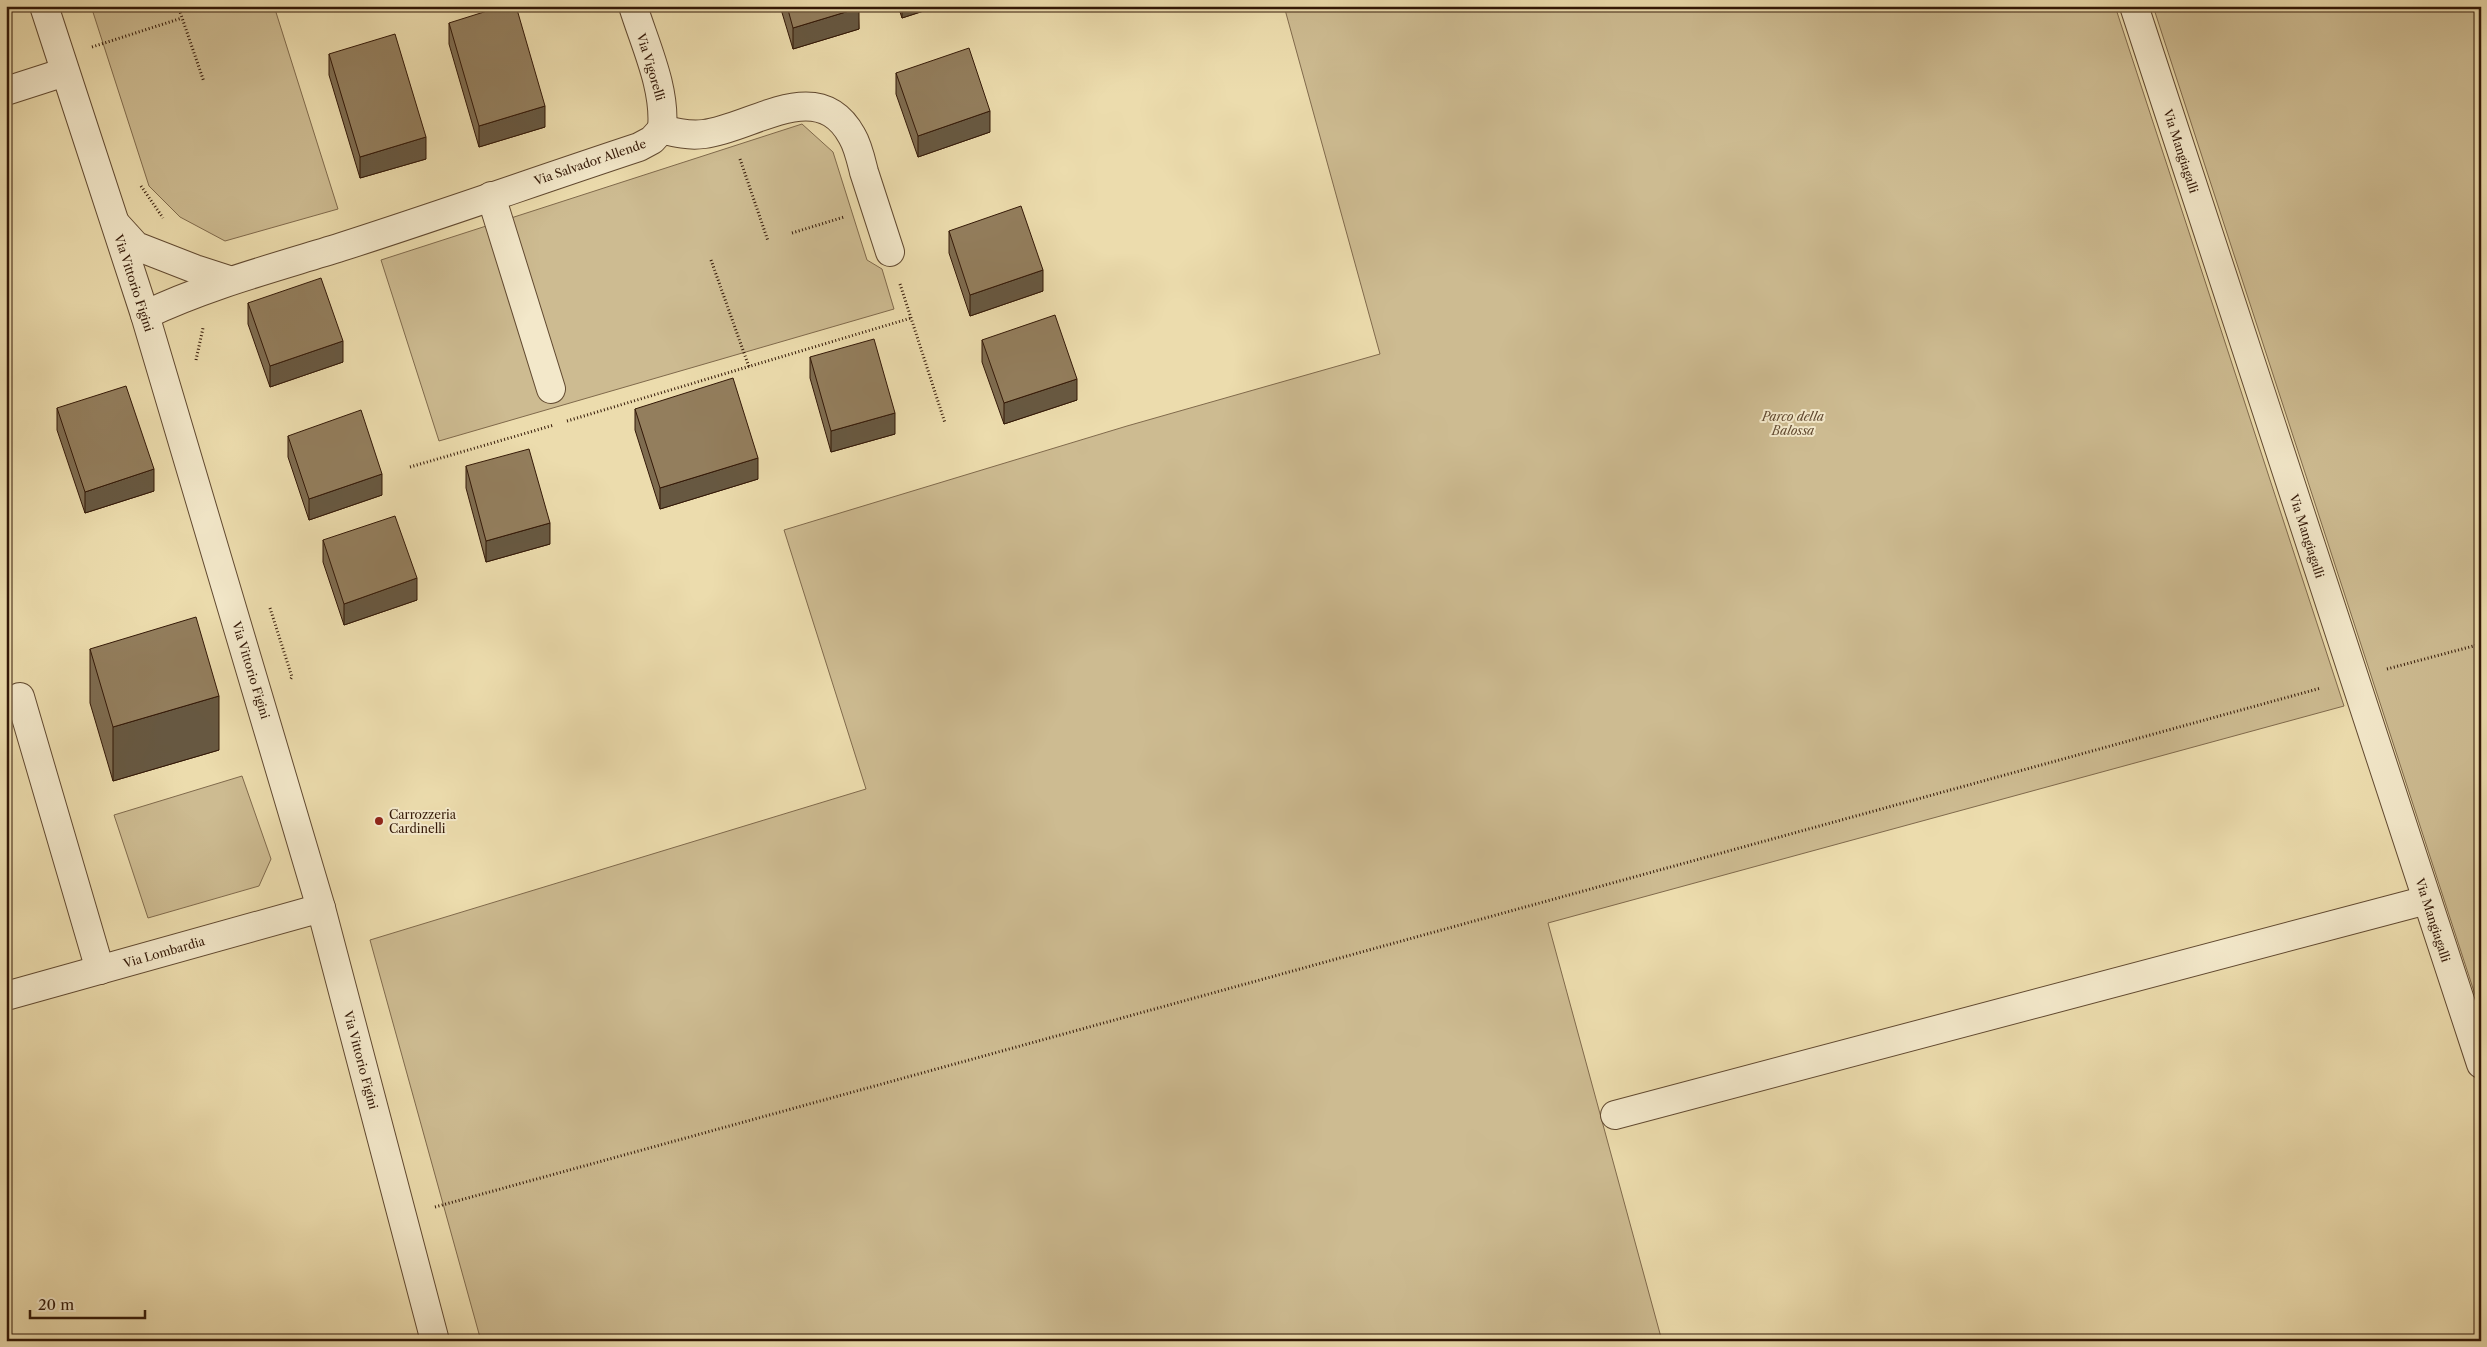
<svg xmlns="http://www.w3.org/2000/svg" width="2487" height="1347" viewBox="0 0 2487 1347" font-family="'Libre Caslon Text',serif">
  <rect width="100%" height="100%" fill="#ecdcad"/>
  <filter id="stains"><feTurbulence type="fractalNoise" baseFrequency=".004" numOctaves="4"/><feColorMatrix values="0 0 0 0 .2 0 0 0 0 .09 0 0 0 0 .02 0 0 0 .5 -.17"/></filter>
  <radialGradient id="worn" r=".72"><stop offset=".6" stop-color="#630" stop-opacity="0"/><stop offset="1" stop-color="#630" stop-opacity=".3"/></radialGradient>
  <g fill="#cdbb91" stroke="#806a4c">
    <path d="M 91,6 L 274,6 L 338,209 L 225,241 L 180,217 L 149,186 Z"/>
    <path d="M 1284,6 L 2115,6 L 2344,706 L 1548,923 L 1662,1341 L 481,1341 L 370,940 L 866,789 L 784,530 L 1127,426 L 1380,354 Z"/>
    <path d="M 2153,6 L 2481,6 L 2481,1013 Z"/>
    <path d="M 802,124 L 833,152 L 867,260 L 882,269 L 894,309 L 439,441 L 381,260 Z"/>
    <path d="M 242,776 L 271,859 L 259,886 L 148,918 L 114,815 Z"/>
  </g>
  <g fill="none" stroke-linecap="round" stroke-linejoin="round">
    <defs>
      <g id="minor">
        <path d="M 44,6 L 145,315 L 321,908 L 435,1341"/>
        <path d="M 633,6 C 645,45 666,88 662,129"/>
        <path d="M 2134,6 L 2481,1064"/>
        <path d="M 6,91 L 65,72"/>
        <path d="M 662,129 C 676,133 689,136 704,134 C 753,128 818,74 852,136 C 858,146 861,160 864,172 C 873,199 881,225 890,252"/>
        <path d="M 491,196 L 551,389"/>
        <path d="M 116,224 L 136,246 L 195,269 L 229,280"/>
        <path d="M 145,315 C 208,285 274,268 341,247 C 441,215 539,180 639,147 L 652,140 L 662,129"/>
        <path d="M 20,697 L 100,970"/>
        <path d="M 6,996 L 321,908"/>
        <path d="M 1615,1115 L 2427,900"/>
      </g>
    </defs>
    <use href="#minor" stroke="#614930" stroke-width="30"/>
    <g stroke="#331807" stroke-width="3" stroke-dasharray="1 2.5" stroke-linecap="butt">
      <path d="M 178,6 L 204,82"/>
      <path d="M 92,47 L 182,18"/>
      <path d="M 740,159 L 768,241"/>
      <path d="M 141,186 L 163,218"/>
      <path d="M 792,233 L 844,217"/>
      <path d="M 711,260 L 749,367"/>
      <path d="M 900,284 L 945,423"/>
      <path d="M 196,360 L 203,328"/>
      <path d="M 567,421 L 911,318"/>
      <path d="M 410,467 L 554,425"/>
      <path d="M 270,608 L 292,677 L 290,680"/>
      <path d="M 2387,669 L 2481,644"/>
      <path d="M 435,1207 L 2321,688"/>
    </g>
    <use href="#minor" stroke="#f3e8ca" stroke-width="28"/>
  </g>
  <g fill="#7e6c50" stroke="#331807">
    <path d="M 780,6 L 858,6 L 859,29 L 793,49 Z"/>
    <path d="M 898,6 L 939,6 L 902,18 Z"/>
    <path d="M 449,23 L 545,127 L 479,147 L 449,44 Z"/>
    <path d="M 329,54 L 426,159 L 360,178 L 329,75 Z"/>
    <path d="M 896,73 L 990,132 L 918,157 L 896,94 Z"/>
    <path d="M 949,231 L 1043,291 L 970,316 L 949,253 Z"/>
    <path d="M 248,303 L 343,362 L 270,387 L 248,324 Z"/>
    <path d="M 982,340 L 1077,400 L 1004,424 L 982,362 Z"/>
    <path d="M 810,357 L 895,434 L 831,452 L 810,378 Z"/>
    <path d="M 57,408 L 154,491 L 85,513 L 57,430 Z"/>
    <path d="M 635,409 L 758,479 L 660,509 L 635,430 Z"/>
    <path d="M 288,436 L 382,495 L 309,520 L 288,457 Z"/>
    <path d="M 466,466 L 550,544 L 486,562 L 466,488 Z"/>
    <path d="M 323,540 L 417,600 L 344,625 L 323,562 Z"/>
    <path d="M 90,649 L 219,750 L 113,781 L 90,703 Z"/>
  </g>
  <g fill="#675841" stroke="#331807">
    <path d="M 902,6 L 939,6 L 902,18 Z"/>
    <path d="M 859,8 L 859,29 L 793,49 L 793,28 Z"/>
    <path d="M 545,106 L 545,127 L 479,147 L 479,126 Z"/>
    <path d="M 990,111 L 990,132 L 918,157 L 918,136 Z"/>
    <path d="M 426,137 L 426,159 L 360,178 L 360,157 Z"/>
    <path d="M 1043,270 L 1043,291 L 970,316 L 970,295 Z"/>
    <path d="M 343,341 L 343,362 L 270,387 L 270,366 Z"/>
    <path d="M 1077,379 L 1077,400 L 1004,424 L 1004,403 Z"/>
    <path d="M 895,413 L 895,434 L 831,452 L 831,431 Z"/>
    <path d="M 758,458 L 758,479 L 660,509 L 660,488 Z"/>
    <path d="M 154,469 L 154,491 L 85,513 L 85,492 Z"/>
    <path d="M 382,474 L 382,495 L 309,520 L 309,499 Z"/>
    <path d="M 550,523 L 550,544 L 486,562 L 486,541 Z"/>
    <path d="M 417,578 L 417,600 L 344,625 L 344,604 Z"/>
    <path d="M 219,696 L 219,750 L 113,781 L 113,727 Z"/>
  </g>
  <g fill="#937e5d" stroke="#331807">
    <path d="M 503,6 L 516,6 L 545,106 L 479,126 L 449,23 Z"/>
    <path d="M 787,6 L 858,6 L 859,8 L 793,28 Z"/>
    <path d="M 395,34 L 426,137 L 360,157 L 329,54 Z"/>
    <path d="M 969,48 L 990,111 L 918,136 L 896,73 Z"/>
    <path d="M 1021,206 L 1043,270 L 970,295 L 949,231 Z"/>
    <path d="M 321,278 L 343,341 L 270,366 L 248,303 Z"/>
    <path d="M 1055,315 L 1077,379 L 1004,403 L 982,340 Z"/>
    <path d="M 874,339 L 895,413 L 831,431 L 810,357 Z"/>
    <path d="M 733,378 L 758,458 L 660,488 L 635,409 Z"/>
    <path d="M 126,386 L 154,469 L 85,492 L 57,408 Z"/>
    <path d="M 361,410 L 382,474 L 309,499 L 288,436 Z"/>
    <path d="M 529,449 L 550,523 L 486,541 L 466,466 Z"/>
    <path d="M 395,516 L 417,578 L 344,604 L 323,540 Z"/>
    <path d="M 196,617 L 219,696 L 113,727 L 90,649 Z"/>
  </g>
  <circle fill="#8f2418" stroke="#f3e8ca" stroke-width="2" cx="379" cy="821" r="5"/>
  <g text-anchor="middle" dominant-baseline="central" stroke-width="4" stroke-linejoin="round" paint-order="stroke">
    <g font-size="12" fill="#331807" stroke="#f3e8ca">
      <text transform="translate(651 67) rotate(73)">Via Vigorelli</text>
      <text transform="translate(2181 151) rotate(72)">Via Mangiagalli</text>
      <text transform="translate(590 162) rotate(-19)">Via Salvador Allende</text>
      <text transform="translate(134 283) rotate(72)">Via Vittorio Figini</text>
      <text transform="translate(2307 536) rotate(72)">Via Mangiagalli</text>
      <text transform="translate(251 670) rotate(73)">Via Vittorio Figini</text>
      <text transform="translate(2433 920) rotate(72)">Via Mangiagalli</text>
      <text transform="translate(164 952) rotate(-16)">Via Lombardia</text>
      <text transform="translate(361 1060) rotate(75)">Via Vittorio Figini</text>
    </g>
    <g font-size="12" font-style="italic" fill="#614930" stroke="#f3e8ca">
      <text x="1793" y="416">Parco della<tspan x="1793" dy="14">Balossa</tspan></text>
    </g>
    <g font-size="12" fill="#331807" stroke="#f3e8ca" text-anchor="start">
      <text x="389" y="814">Carrozzeria<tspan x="389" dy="14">Cardinelli</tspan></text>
    </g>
  </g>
  <rect width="2487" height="1347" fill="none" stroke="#ecdcad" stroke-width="25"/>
  <rect x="8" y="8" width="2472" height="1332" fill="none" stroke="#331807" stroke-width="2.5"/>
  <rect x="12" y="12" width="2462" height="1322" fill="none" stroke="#331807"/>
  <path d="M30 1310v8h115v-8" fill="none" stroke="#331807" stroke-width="2.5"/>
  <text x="38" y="1310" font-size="15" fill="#331807" stroke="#f3e8ca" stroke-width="4" paint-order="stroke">20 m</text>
  <rect width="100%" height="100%" filter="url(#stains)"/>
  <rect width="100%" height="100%" fill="url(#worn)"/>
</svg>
